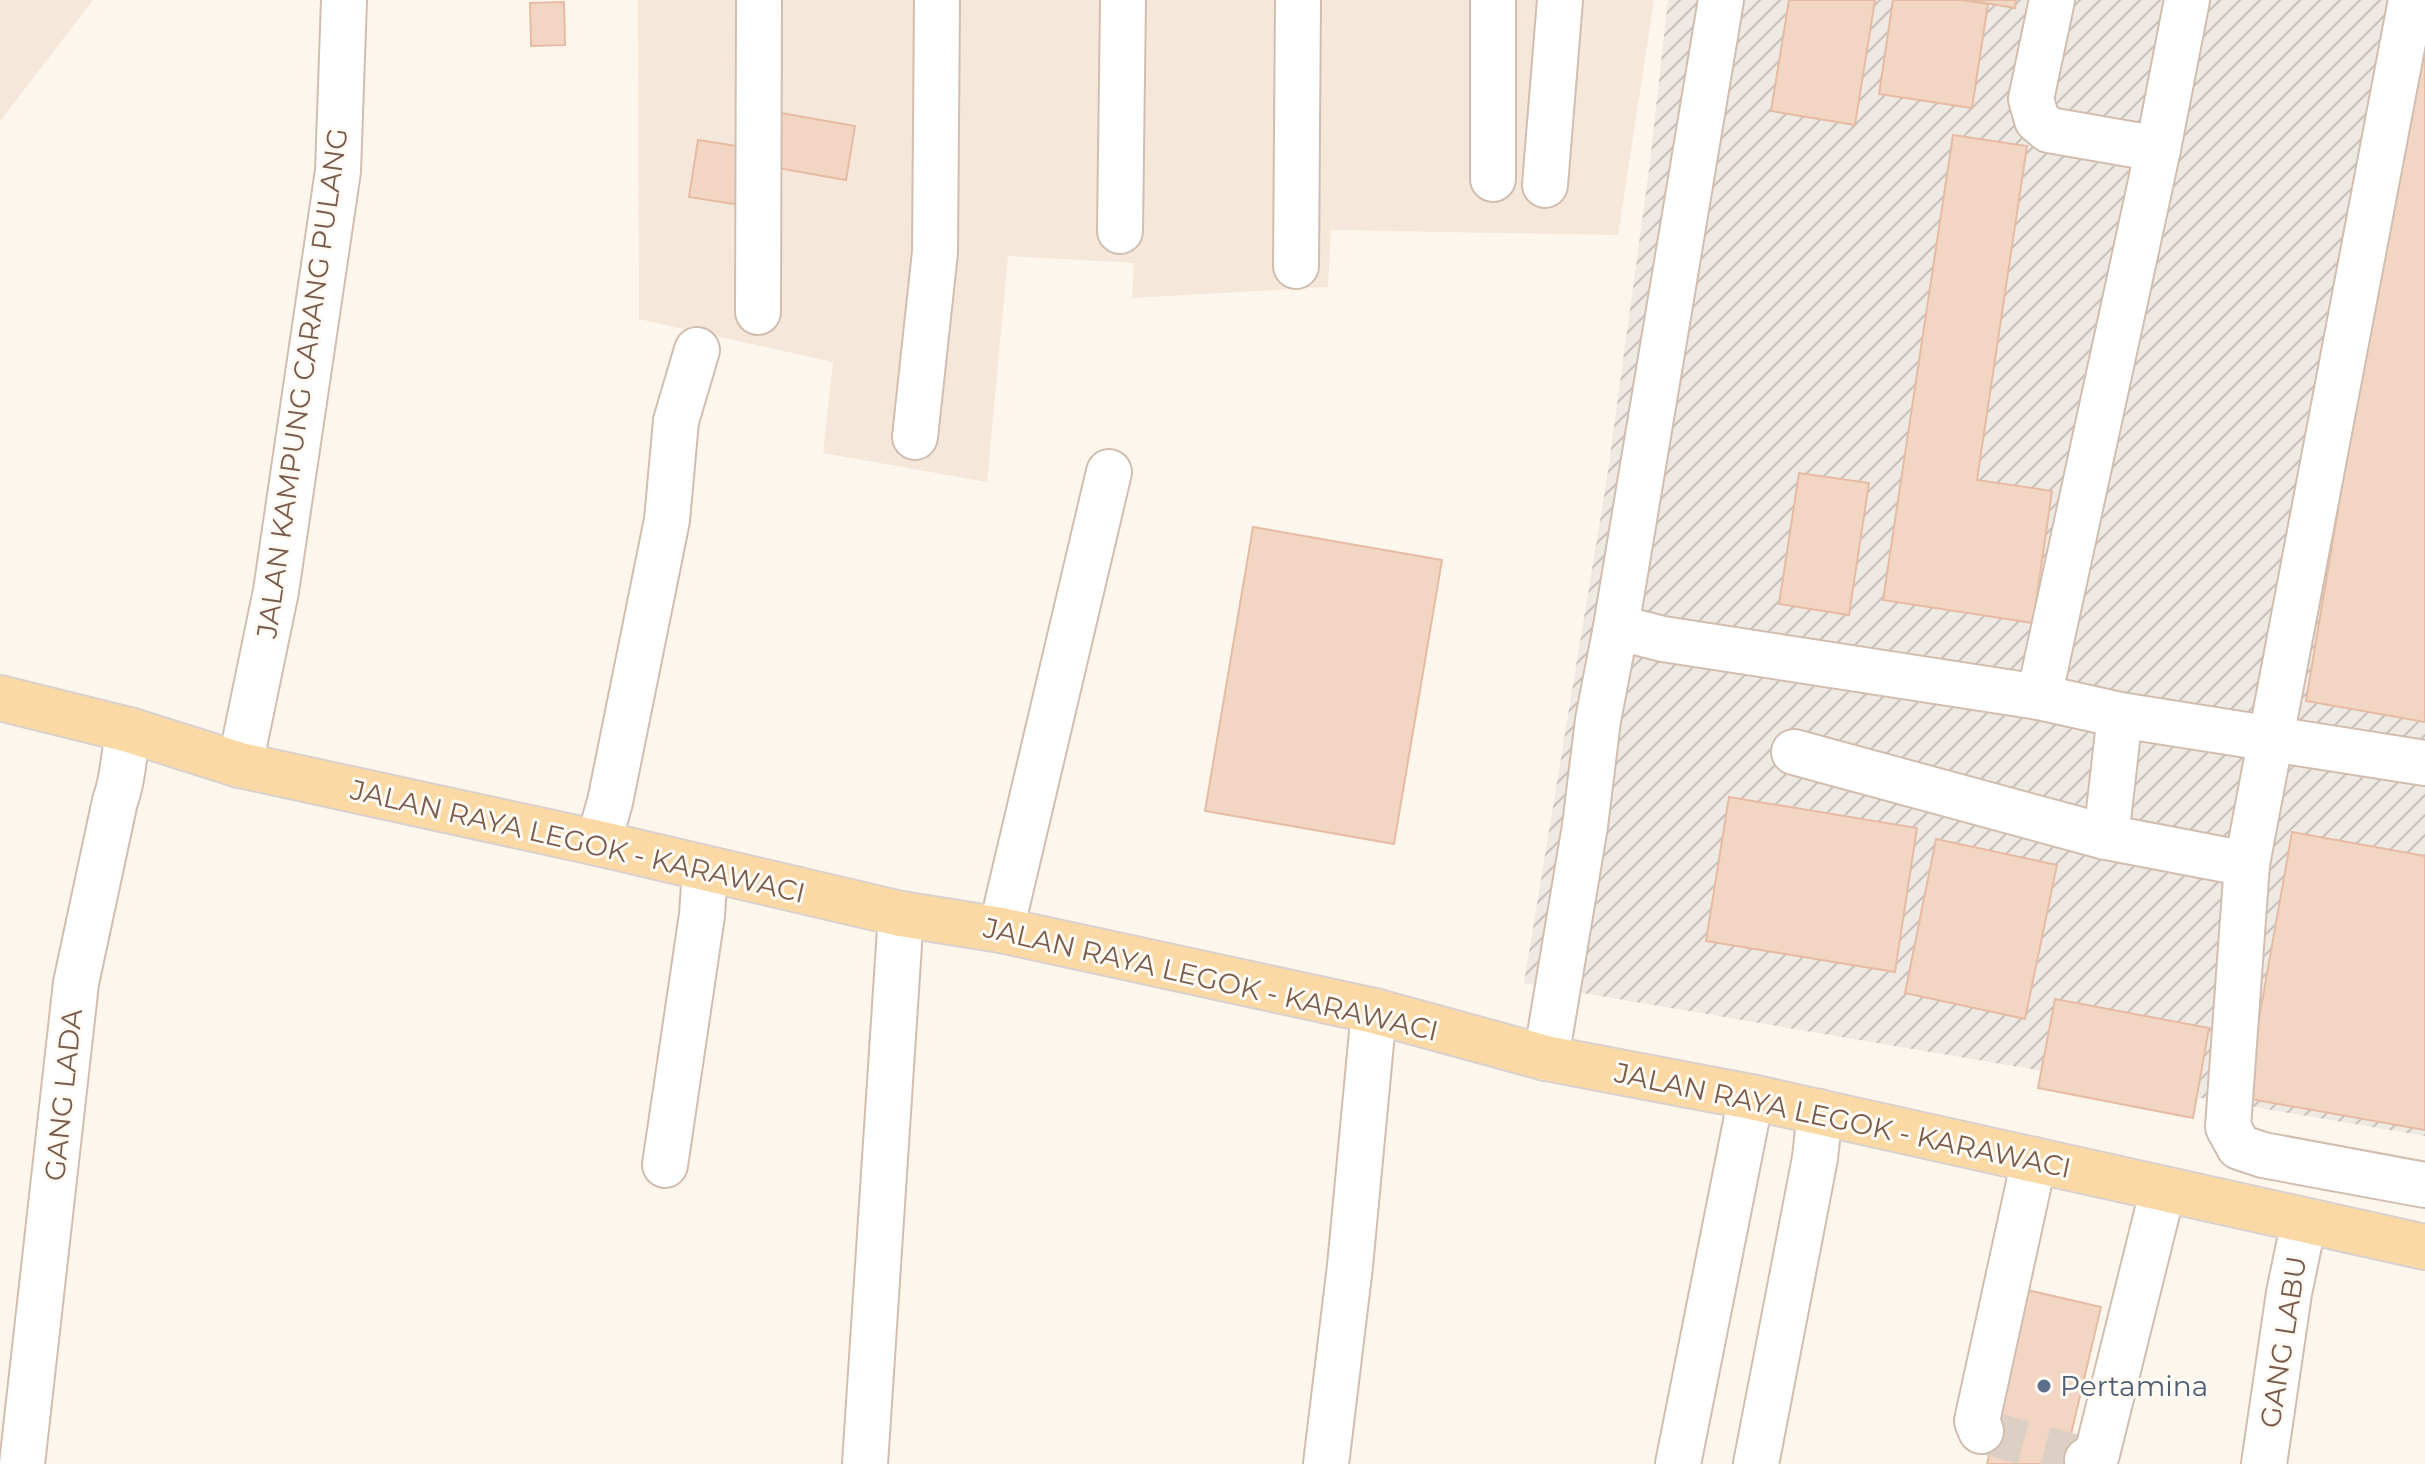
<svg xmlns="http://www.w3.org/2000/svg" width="2425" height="1464" viewBox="0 0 2425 1464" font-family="Montserrat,sans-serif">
  <defs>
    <pattern id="industrial-furrows" width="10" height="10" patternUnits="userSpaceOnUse" patternTransform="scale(2)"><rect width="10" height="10" fill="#efe9e4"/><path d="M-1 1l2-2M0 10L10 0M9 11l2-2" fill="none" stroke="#c7c0bb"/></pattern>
  </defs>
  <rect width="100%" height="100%" fill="#fdf6ec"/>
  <g fill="#f5e8da">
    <path d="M 0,0 L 93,0 L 0,121 Z"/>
    <path d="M 638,0 L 1654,0 L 1618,235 L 1331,230 L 1328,287 L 1132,298 L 1134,263 L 1008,256 L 987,482 L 823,453 L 833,362 L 639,319 Z"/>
  </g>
  <path fill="url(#industrial-furrows)" d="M 1668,0 L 2425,0 L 2425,1136 L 1524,983 L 1607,478 L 1649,170 Z"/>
  <g fill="#f3d5c3" stroke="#e6bba3" stroke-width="2">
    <path d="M 1789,0 L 1875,0 L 1855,125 L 1771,111 Z"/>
    <path d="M 1893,0 L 1960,0 L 1988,4 L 1972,108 L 1879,94 Z"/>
    <path d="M 1968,0 L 2016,0 L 2015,8 Z"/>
    <path d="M 2423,0 L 2425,0 L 2425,722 L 2306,701 Z"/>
    <path d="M 564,2 L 565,45 L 531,46 L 530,3 Z"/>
    <path d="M 781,113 L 855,126 L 846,180 L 772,167 Z"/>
    <path d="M 1953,135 L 2027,146 L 1977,480 L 2052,491 L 2033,623 L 1883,600 Z"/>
    <path d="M 698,140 L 756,149 L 747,206 L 689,197 Z"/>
    <path d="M 1799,473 L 1869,483 L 1849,615 L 1779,604 Z"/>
    <path d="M 1253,527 L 1442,560 L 1394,844 L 1205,811 Z"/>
    <path d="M 1729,797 L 1917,828 L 1895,972 L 1706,941 Z"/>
    <path d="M 2292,832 L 2425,856 L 2425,1130 L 2245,1098 Z"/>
    <path d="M 1936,839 L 2057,865 L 2025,1019 L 1905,993 Z"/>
    <path d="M 2055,999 L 2209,1028 L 2193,1118 L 2038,1088 Z"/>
    <path d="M 2027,1290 L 2101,1307 L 2064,1464 L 1987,1464 Z"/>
  </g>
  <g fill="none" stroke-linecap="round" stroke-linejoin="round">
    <path stroke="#dcd0c4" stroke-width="44" stroke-dasharray="44 22" stroke-linecap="butt" d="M 1981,1431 L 2087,1460"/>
    <defs>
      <g id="minor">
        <path d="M 1493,0 L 1493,179"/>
        <path d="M 2052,0 L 2031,99 L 2037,120 L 2049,130 L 2158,149"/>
        <path d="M 2411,0 L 2247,864 L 2228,1127 L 2239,1147 L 2263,1155 L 2425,1185"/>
        <path d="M 1545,185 L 1560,0"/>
        <path d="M 1120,231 L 1123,0"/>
        <path d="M 1296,266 L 1298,0"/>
        <path d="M 758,312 L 759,0"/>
        <path d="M 915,437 L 935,252 L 937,0"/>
        <path d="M 1616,627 L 1721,0"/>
        <path d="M 2039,697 L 2120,715 L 2425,763"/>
        <path d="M 1794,752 L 2106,837 L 2247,864"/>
        <path d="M 240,765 L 276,591 L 338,171 L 344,0"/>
        <path d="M 2106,837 L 2120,715"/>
        <path d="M 598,843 L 610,802 L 667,520 L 676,421 L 697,350"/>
        <path d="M 1001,930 L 1109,472"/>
        <path d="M 1546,1058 L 1585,826 L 1598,720 L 1616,627 L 1663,639 L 2039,697 L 2158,149 L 2187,0"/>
        <path d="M 665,1165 L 702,915 L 705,870"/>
        <path d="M 1981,1431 L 1977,1421 L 2034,1160"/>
        <path d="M 2087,1460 L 2097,1454 L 2163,1189"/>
        <path d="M 22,1464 L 76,983 L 115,801 C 124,778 123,754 129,730"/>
        <path d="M 865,1464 L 901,914"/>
        <path d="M 1326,1464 L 1350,1266 L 1374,1011"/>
        <path d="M 1678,1464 L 1751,1097"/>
        <path d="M 1756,1464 L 1815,1158 L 1820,1112"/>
        <path d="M 2264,1464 L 2289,1293 L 2304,1221"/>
      </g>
      <path id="major" d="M 0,698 L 129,730 L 240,765 L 598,843 L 901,914 L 1001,930 L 1374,1011 L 1546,1058 L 1751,1097 L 2425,1247"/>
    </defs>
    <use href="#minor" stroke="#d1beb0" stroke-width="48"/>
    <use href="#major" stroke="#dad1cd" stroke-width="48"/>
    <use href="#minor" stroke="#fff" stroke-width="44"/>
    <use href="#major" stroke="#fbd9a5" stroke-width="44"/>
  </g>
  <circle fill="#5c6f8a" stroke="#fffaf3" stroke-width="3" cx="2044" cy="1386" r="8"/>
  <g text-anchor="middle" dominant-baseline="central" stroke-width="6" stroke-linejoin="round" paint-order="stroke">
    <g font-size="28" fill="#7a5c4d" stroke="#fffaf3">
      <text transform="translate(302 383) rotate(-82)">JALAN KAMPUNG CARANG PULANG</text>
      <text transform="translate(578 841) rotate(13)">JALAN RAYA LEGOK - KARAWACI</text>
      <text transform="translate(1211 979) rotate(13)">JALAN RAYA LEGOK - KARAWACI</text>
      <text transform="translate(63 1095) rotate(-84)">GANG LADA</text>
      <text transform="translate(1843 1120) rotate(12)">JALAN RAYA LEGOK - KARAWACI</text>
      <text transform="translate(2283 1342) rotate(-81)">GANG LABU</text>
    </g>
    <g font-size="28" fill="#4e5e75" stroke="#fffaf3" text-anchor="start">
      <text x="2060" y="1386">Pertamina</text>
    </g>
  </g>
</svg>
